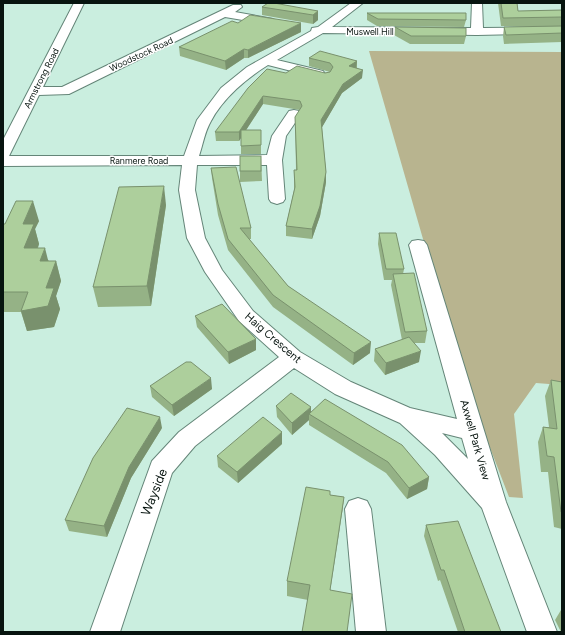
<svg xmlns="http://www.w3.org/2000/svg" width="565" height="635" viewBox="0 0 565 635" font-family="Figtree,sans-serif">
  <rect width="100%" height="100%" fill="#caeedf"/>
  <path fill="#b8b48f" d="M 369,51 L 562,52 L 562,385 L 536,383 L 514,414 L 523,498 L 509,497 L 482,427 L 423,239 Z"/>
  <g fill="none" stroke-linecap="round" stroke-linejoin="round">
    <defs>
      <g id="minor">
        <path d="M 74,3 L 84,3 L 43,87 L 62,87 L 233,5 L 241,5 L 242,7 L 235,12 L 273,19 L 278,22 L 273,25 L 225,17 L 69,94 L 39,95 L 9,156 L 184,156 L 197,120 L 221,88 L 247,67 L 311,31 L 312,28 L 318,27 L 351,3 L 363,3 L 332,27 L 471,28 L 472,3 L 482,3 L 483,28 L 562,27 L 562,33 L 477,35 L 323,33 L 277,60 L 323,71 L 325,74 L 323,77 L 319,78 L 268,65 C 247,78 223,98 211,121 C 205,131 203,144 199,156 L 267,155 L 272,136 L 289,111 L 294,110 L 299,111 L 301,114 L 286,136 L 282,160 L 285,199 L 283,202 L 277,204 L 271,202 L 269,199 L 267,165 L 197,165 L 195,190 L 205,238 L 222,270 L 253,311 L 300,352 L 351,382 L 410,408 L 457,419 L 409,245 L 412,241 L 418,240 L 424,241 L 427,245 L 506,502 L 557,632 L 527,632 L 482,508 L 435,455 L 400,423 L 335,394 L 294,368 L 195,446 L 172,473 L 120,632 L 90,632 L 152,461 L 179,432 L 279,357 L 239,321 L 205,272 L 187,238 L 179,190 L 182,165 L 3,166 L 3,140 ZM 442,433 L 462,438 L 468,459 Z"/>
        <path d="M 358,498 L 367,501 L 371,509 L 386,632 L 356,632 L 345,509 L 349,501 Z"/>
      </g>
    </defs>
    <use href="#minor" stroke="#648578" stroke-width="2"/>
    <use href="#minor" fill="#fff" fill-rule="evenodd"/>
  </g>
  <g fill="#95b286">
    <path d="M 498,3 L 517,3 L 518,11 L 562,10 L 562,26 L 501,26 Z"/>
    <path d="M 262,7 L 318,11 L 318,20 L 313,24 L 262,15 Z"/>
    <path d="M 367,13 L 466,20 L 464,27 L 377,26 L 367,20 Z"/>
    <path d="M 238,23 L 301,32 L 248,58 L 244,58 L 226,70 L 180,56 L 179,47 Z"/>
    <path d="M 562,26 L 562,42 L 504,44 L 503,36 L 504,27 Z"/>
    <path d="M 395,27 L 466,36 L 464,44 L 410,44 L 394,35 Z"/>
    <path d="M 309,58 L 357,61 L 357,68 L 362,78 L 342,93 L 322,127 L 326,172 L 326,182 L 320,216 L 312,239 L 286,236 L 286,226 L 294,190 L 294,170 L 296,170 L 295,117 L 300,110 L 263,104 L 246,130 L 261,130 L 261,154 L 241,154 L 241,138 L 239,141 L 216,141 L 215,132 L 286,73 L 325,73 L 330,72 L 309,66 Z"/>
    <path d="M 261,156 L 262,181 L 240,182 L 240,171 Z"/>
    <path d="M 211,168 L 251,228 L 251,239 L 249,239 L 288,286 L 370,353 L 353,365 L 273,307 L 228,250 L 218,215 L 212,178 Z"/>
    <path d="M 166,205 L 151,306 L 98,307 L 93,287 Z"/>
    <path d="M 39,221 L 35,229 L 39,244 L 38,248 L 49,261 L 56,261 L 61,281 L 56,296 L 60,309 L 54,327 L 27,331 L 21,312 L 3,312 L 3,224 Z"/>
    <path d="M 379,233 L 404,269 L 403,274 L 427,331 L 425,343 L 413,343 L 419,362 L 385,375 L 374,361 L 375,349 L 402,340 L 391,285 L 392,280 L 384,280 L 378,244 Z"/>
    <path d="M 195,316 L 256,350 L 229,364 L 197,327 Z"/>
    <path d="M 551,380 L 562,382 L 562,529 L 554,527 L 548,472 L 541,472 L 538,442 L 543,427 L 549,427 L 545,396 Z"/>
    <path d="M 150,386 L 212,389 L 174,416 L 152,397 Z"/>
    <path d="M 276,406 L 311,412 L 429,477 L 427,489 L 407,499 L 386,473 L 309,425 L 309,420 L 292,435 L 277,417 Z"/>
    <path d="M 162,428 L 131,478 L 107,537 L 69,531 L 65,520 Z"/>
    <path d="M 282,444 L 238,483 L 218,467 L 217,456 Z"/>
    <path d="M 330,495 L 344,497 L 342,513 L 308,600 L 287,596 L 287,581 Z"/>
    <path d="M 426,525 L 501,632 L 458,632 L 440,580 L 438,581 L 424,536 Z"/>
    <path d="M 562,609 L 562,632 L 561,632 L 555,620 L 561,610 Z"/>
  </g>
  <g fill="#79916d">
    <path d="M 318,11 L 318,20 L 313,24 L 313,15 Z"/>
    <path d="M 301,23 L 301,32 L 248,58 L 248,50 Z"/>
    <path d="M 244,49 L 244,58 L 226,70 L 225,61 Z"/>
    <path d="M 357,61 L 356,69 L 349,66 Z"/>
    <path d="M 363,70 L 362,78 L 342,93 L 321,129 L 321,120 L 343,84 Z"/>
    <path d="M 263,96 L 263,104 L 239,141 L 239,132 Z"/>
    <path d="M 326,172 L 326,182 L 320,216 L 312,239 L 312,229 Z"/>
    <path d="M 164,186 L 166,205 L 151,306 L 147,286 Z"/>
    <path d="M 33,201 L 39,221 L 35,229 L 39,244 L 30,268 L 24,248 L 23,224 Z"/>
    <path d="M 45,248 L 50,268 L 40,261 Z"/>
    <path d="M 56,261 L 61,281 L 56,296 L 60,309 L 54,327 L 27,331 L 21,311 L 46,288 Z"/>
    <path d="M 256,339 L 256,350 L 229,364 L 228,352 Z"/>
    <path d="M 371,342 L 370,353 L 353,365 L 354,353 Z"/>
    <path d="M 421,351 L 419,362 L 385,375 L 386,363 Z"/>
    <path d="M 211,378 L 212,389 L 174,416 L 172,405 Z"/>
    <path d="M 311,407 L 311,415 L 309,414 L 309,420 L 292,435 L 292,423 Z"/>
    <path d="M 160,417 L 162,428 L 131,478 L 107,537 L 104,526 L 129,467 Z"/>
    <path d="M 282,432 L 282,444 L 238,483 L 237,472 Z"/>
    <path d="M 429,477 L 427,489 L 407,499 L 409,488 Z"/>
    <path d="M 344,497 L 342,513 L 328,605 L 330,590 Z"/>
  </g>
  <g fill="#adcf9c" stroke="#79916d">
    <path d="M 268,3 L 274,3 L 318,11 L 313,15 L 262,7 Z"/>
    <path d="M 501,3 L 517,3 L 518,11 L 562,10 L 562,17 L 503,18 Z"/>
    <path d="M 367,13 L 466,13 L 466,20 L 378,19 Z"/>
    <path d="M 250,15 L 301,23 L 248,50 L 244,49 L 225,61 L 179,47 L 232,21 L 238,23 Z"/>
    <path d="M 562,26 L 562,33 L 506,35 L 504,27 Z"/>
    <path d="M 395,27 L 466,28 L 466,36 L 411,36 Z"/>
    <path d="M 320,51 L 357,61 L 349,66 L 363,70 L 343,84 L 321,120 L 326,172 L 320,206 L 312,229 L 286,226 L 295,187 L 294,170 L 297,170 L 295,117 L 302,106 L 300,101 L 263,96 L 239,132 L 215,132 L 248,88 L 267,69 L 286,73 L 297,66 L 325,73 L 330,72 L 333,67 L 330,63 L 309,58 Z"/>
    <path d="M 241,130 L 261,130 L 261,145 L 241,146 Z"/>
    <rect x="240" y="156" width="21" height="15"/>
    <path d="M 236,167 L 251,228 L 240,228 L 288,286 L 371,342 L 354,353 L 273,295 L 228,239 L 218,204 L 211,168 Z"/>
    <path d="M 164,186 L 147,286 L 93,287 L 119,187 Z"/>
    <path d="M 16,201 L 33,201 L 23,224 L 34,224 L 24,248 L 45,248 L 40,261 L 56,261 L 46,288 L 54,288 L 48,306 L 21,311 L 28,292 L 3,292 L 3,224 L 5,224 Z"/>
    <path d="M 379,233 L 396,233 L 404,269 L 386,269 Z"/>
    <path d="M 414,273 L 427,331 L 405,332 L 393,274 Z"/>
    <path d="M 222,304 L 256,339 L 228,352 L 195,316 Z"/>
    <path d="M 409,337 L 421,351 L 386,363 L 375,349 Z"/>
    <path d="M 186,362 L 191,362 L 211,378 L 172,405 L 150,386 Z"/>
    <path d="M 551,380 L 562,382 L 562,513 L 561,512 L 554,457 L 547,456 L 543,427 L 557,429 Z"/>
    <path d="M 291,393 L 311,407 L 292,423 L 276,406 Z"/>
    <path d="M 325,399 L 402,445 L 429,477 L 409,488 L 388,462 L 309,414 Z"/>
    <path d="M 127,408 L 160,417 L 129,467 L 104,526 L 65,520 L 93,458 Z"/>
    <path d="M 263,417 L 282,432 L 237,472 L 217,456 Z"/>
    <path d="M 306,487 L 330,491 L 330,495 L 344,497 L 330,590 L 352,594 L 347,632 L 302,632 L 310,585 L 287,581 Z"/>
    <path d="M 458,521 L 501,632 L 465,632 L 444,570 L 441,570 L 426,525 Z"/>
  </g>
  <g text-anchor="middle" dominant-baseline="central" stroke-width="3" stroke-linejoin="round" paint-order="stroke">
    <g font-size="9" fill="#07140f" stroke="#fff">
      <text x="370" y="31">Muswell Hill</text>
      <text transform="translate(141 54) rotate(-25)">Woodstock Road</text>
      <text transform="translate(41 78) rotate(-63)">Armstrong Road</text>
      <text x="139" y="160">Ranmere Road</text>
    </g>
    <g font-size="11" fill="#07140f" stroke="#fff">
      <text transform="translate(273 338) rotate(41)">Haig Crescent</text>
      <text transform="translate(475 440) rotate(74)">Axwell Park View</text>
    </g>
    <g font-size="13" fill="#07140f" stroke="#fff">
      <text transform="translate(154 492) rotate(-68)">Wayside</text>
    </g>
  </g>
  <rect width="565" height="635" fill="none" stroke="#07140f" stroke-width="8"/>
</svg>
